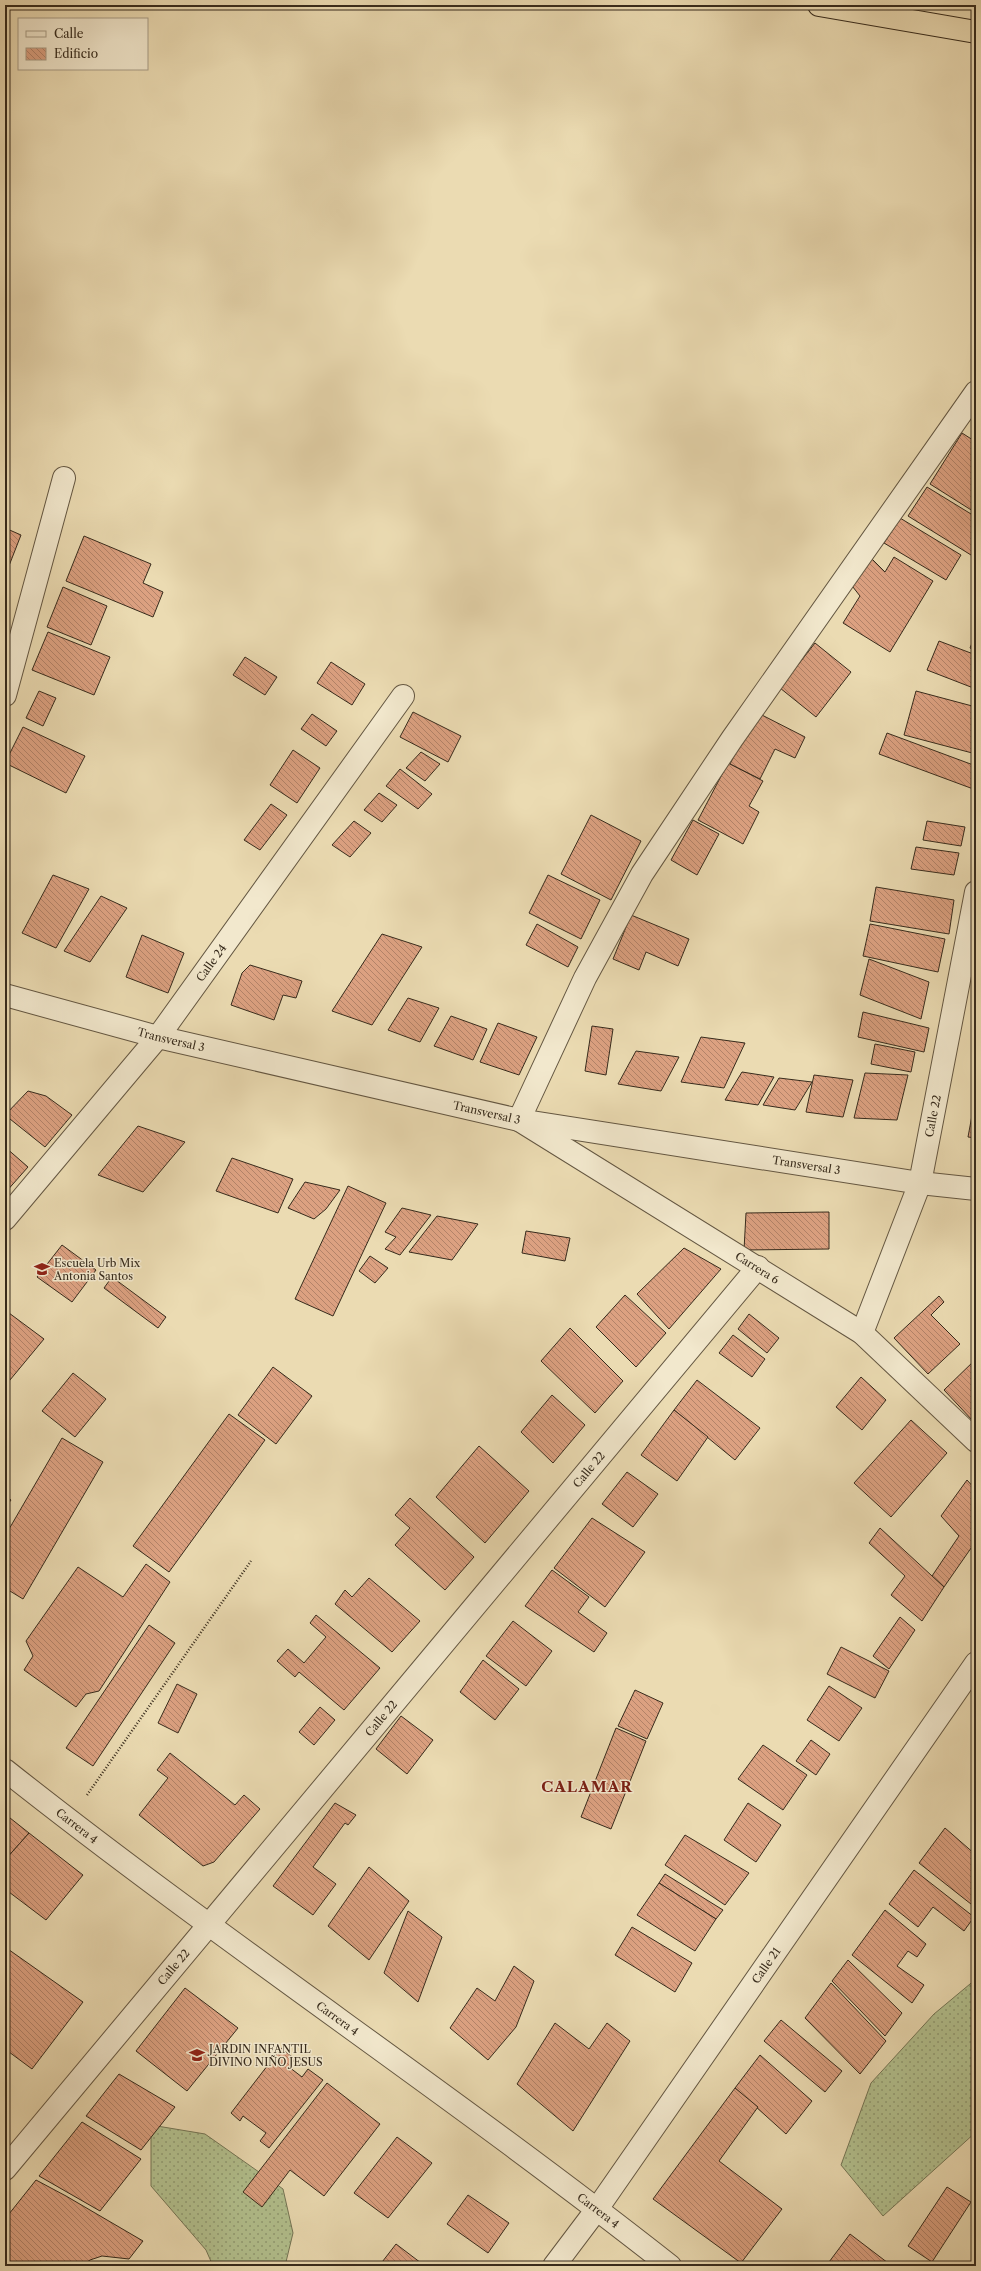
<svg xmlns="http://www.w3.org/2000/svg" width="981" height="2271" viewBox="0 0 981 2271" font-family="'Libre Caslon Text',serif">
  <defs>
    <pattern id="grass-dots" width="8" height="8" patternUnits="userSpaceOnUse"><rect width="8" height="8" fill="#b3c18f"/><path d="M2 2h.1M6 6h.1" fill="none" stroke="#929d74" stroke-width="1.8" stroke-linecap="round"/></pattern>
    <pattern id="building-back-hatch" width="6" height="6" patternUnits="userSpaceOnUse"><rect width="6" height="6" fill="#dca181"/><path d="M-1 5l2 2M0 0l6 6M5-1l2 2" fill="none" stroke="#b38369"/></pattern>
  </defs>
  <rect width="100%" height="100%" fill="#ebdbb2"/>
  <filter id="stains"><feTurbulence type="fractalNoise" baseFrequency=".005" numOctaves="4"/><feColorMatrix values="0 0 0 0 .2 0 0 0 0 .09 0 0 0 0 .02 0 0 0 .5 -.17"/></filter>
  <radialGradient id="worn" r=".72"><stop offset=".6" stop-color="#630" stop-opacity="0"/><stop offset="1" stop-color="#630" stop-opacity=".3"/></radialGradient>
  <g fill="url(#grass-dots)" stroke="#757656">
    <path d="M 976,1979 L 976,2132 L 883,2216 L 841,2165 L 871,2083 L 934,2014 Z"/>
    <path d="M 151,2125 L 205,2134 L 283,2189 L 293,2233 L 285,2266 L 213,2266 L 206,2250 L 151,2186 Z"/>
  </g>
  <g fill="url(#building-back-hatch)" stroke="#372b1c">
    <path d="M 962,433 L 976,442 L 976,513 L 930,484 Z"/>
    <path d="M 927,487 L 976,517 L 976,548 L 971,555 L 908,516 Z"/>
    <path d="M 900,518 L 961,555 L 946,580 L 884,543 Z"/>
    <path d="M 5,528 L 21,535 L 5,576 Z"/>
    <path d="M 84,536 L 151,564 L 143,583 L 163,592 L 153,617 L 66,581 Z"/>
    <path d="M 869,556 L 885,572 L 894,557 L 933,581 L 890,652 L 843,623 L 860,596 L 849,582 Z"/>
    <path d="M 63,587 L 107,606 L 91,645 L 47,627 Z"/>
    <path d="M 48,632 L 110,657 L 94,695 L 32,670 Z"/>
    <path d="M 976,633 L 976,651 L 970,648 Z"/>
    <path d="M 939,641 L 976,655 L 976,689 L 927,670 Z"/>
    <path d="M 815,643 L 851,672 L 816,717 L 780,688 Z"/>
    <path d="M 245,657 L 277,677 L 265,695 L 233,675 Z"/>
    <path d="M 331,662 L 365,684 L 352,705 L 317,683 Z"/>
    <path d="M 39,691 L 56,698 L 43,726 L 26,718 Z"/>
    <path d="M 916,691 L 976,707 L 976,754 L 904,735 Z"/>
    <path d="M 413,712 L 461,736 L 448,762 L 400,737 Z"/>
    <path d="M 756,712 L 805,737 L 795,758 L 775,749 L 760,779 L 730,764 Z"/>
    <path d="M 312,714 L 337,731 L 326,746 L 301,729 Z"/>
    <path d="M 23,727 L 85,756 L 66,793 L 5,763 Z"/>
    <path d="M 887,733 L 976,766 L 976,790 L 879,754 Z"/>
    <path d="M 293,750 L 320,768 L 297,803 L 270,785 Z"/>
    <path d="M 421,752 L 440,764 L 425,781 L 406,768 Z"/>
    <path d="M 728,763 L 763,781 L 749,806 L 759,812 L 743,844 L 698,820 Z"/>
    <path d="M 400,769 L 432,794 L 418,809 L 386,786 Z"/>
    <path d="M 379,793 L 397,805 L 382,822 L 364,810 Z"/>
    <path d="M 271,804 L 287,815 L 260,850 L 244,840 Z"/>
    <path d="M 591,815 L 641,841 L 611,900 L 561,874 Z"/>
    <path d="M 693,820 L 719,834 L 697,875 L 671,860 Z"/>
    <path d="M 354,821 L 371,833 L 350,857 L 332,845 Z"/>
    <path d="M 927,821 L 965,827 L 961,846 L 923,840 Z"/>
    <path d="M 916,847 L 959,853 L 954,875 L 911,869 Z"/>
    <path d="M 53,875 L 89,889 L 56,948 L 22,933 Z"/>
    <path d="M 548,875 L 600,900 L 581,939 L 529,913 Z"/>
    <path d="M 876,887 L 954,900 L 949,934 L 870,921 Z"/>
    <path d="M 101,896 L 127,908 L 90,962 L 64,951 Z"/>
    <path d="M 631,915 L 689,939 L 678,966 L 646,952 L 639,970 L 613,959 Z"/>
    <path d="M 537,924 L 578,947 L 568,967 L 526,945 Z"/>
    <path d="M 870,924 L 945,939 L 938,972 L 863,956 Z"/>
    <path d="M 382,934 L 422,947 L 372,1025 L 332,1011 Z"/>
    <path d="M 142,935 L 184,953 L 168,993 L 126,977 Z"/>
    <path d="M 869,959 L 929,982 L 921,1019 L 860,995 Z"/>
    <path d="M 250,965 L 302,981 L 296,998 L 283,995 L 274,1020 L 231,1005 L 242,973 Z"/>
    <path d="M 408,998 L 439,1008 L 420,1042 L 388,1030 Z"/>
    <path d="M 863,1012 L 929,1028 L 924,1052 L 858,1037 Z"/>
    <path d="M 451,1016 L 487,1029 L 473,1060 L 434,1046 Z"/>
    <path d="M 498,1023 L 537,1037 L 519,1075 L 480,1062 Z"/>
    <path d="M 592,1026 L 613,1029 L 606,1075 L 585,1071 Z"/>
    <path d="M 701,1037 L 745,1043 L 724,1088 L 681,1082 Z"/>
    <path d="M 875,1044 L 915,1052 L 911,1072 L 871,1064 Z"/>
    <path d="M 636,1051 L 679,1057 L 661,1091 L 618,1084 Z"/>
    <path d="M 742,1072 L 774,1077 L 758,1105 L 725,1100 Z"/>
    <path d="M 865,1073 L 908,1075 L 897,1120 L 854,1118 Z"/>
    <path d="M 814,1075 L 853,1080 L 843,1117 L 806,1112 Z"/>
    <path d="M 779,1078 L 812,1082 L 795,1110 L 763,1105 Z"/>
    <path d="M 28,1091 L 46,1096 L 72,1115 L 45,1147 L 5,1115 Z"/>
    <path d="M 975,1099 L 976,1099 L 976,1138 L 968,1137 Z"/>
    <path d="M 138,1126 L 185,1142 L 143,1192 L 98,1175 Z"/>
    <path d="M 5,1147 L 28,1167 L 5,1193 Z"/>
    <path d="M 232,1158 L 293,1179 L 278,1213 L 216,1191 Z"/>
    <path d="M 305,1182 L 340,1190 L 326,1209 L 314,1219 L 288,1208 Z"/>
    <path d="M 348,1186 L 386,1203 L 333,1316 L 295,1299 Z"/>
    <path d="M 402,1208 L 431,1215 L 400,1255 L 385,1249 L 396,1237 L 385,1232 Z"/>
    <path d="M 829,1212 L 829,1249 L 744,1250 L 746,1213 Z"/>
    <path d="M 437,1216 L 478,1224 L 452,1260 L 409,1252 Z"/>
    <path d="M 526,1231 L 570,1238 L 565,1261 L 522,1253 Z"/>
    <path d="M 62,1245 L 96,1270 L 72,1302 L 37,1277 Z"/>
    <path d="M 684,1248 L 721,1269 L 669,1329 L 637,1294 Z"/>
    <path d="M 370,1256 L 388,1268 L 375,1283 L 359,1271 Z"/>
    <path d="M 112,1277 L 166,1317 L 158,1328 L 104,1288 Z"/>
    <path d="M 625,1295 L 666,1333 L 636,1367 L 596,1327 Z"/>
    <path d="M 939,1296 L 944,1302 L 931,1315 L 960,1344 L 928,1374 L 894,1338 Z"/>
    <path d="M 9,1313 L 44,1339 L 5,1386 L 5,1317 Z"/>
    <path d="M 749,1314 L 779,1338 L 767,1353 L 738,1329 Z"/>
    <path d="M 570,1328 L 623,1381 L 595,1413 L 541,1361 Z"/>
    <path d="M 733,1335 L 765,1359 L 752,1377 L 719,1353 Z"/>
    <path d="M 976,1359 L 976,1418 L 973,1421 L 944,1390 Z"/>
    <path d="M 273,1367 L 312,1396 L 276,1444 L 238,1415 Z"/>
    <path d="M 73,1373 L 106,1399 L 75,1437 L 42,1411 Z"/>
    <path d="M 861,1377 L 886,1400 L 862,1430 L 836,1407 Z"/>
    <path d="M 697,1380 L 760,1428 L 735,1460 L 674,1410 Z"/>
    <path d="M 552,1395 L 585,1425 L 553,1463 L 521,1432 Z"/>
    <path d="M 674,1410 L 708,1437 L 677,1481 L 641,1455 Z"/>
    <path d="M 229,1414 L 265,1440 L 169,1572 L 133,1546 Z"/>
    <path d="M 911,1420 L 947,1453 L 891,1517 L 854,1483 Z"/>
    <path d="M 62,1438 L 103,1462 L 23,1599 L 5,1588 L 5,1536 Z"/>
    <path d="M 479,1446 L 529,1491 L 485,1543 L 436,1497 Z"/>
    <path d="M 627,1472 L 658,1494 L 633,1527 L 602,1504 Z"/>
    <path d="M 967,1480 L 976,1490 L 976,1541 L 944,1587 L 932,1576 L 959,1536 L 941,1516 Z"/>
    <path d="M 5,1495 L 11,1500 L 5,1508 Z"/>
    <path d="M 410,1498 L 474,1557 L 445,1590 L 395,1545 L 410,1528 L 395,1515 Z"/>
    <path d="M 592,1518 L 645,1552 L 605,1607 L 554,1568 Z"/>
    <path d="M 880,1528 L 944,1587 L 922,1621 L 891,1595 L 905,1576 L 869,1543 Z"/>
    <path d="M 146,1564 L 170,1582 L 99,1691 L 86,1694 L 76,1707 L 24,1670 L 33,1656 L 26,1641 L 78,1567 L 123,1597 Z"/>
    <path d="M 552,1570 L 589,1597 L 578,1612 L 607,1633 L 594,1652 L 525,1606 Z"/>
    <path d="M 369,1578 L 420,1621 L 392,1652 L 335,1604 L 345,1590 L 352,1597 Z"/>
    <path d="M 316,1615 L 380,1668 L 344,1710 L 299,1672 L 295,1677 L 277,1661 L 288,1649 L 304,1663 L 326,1637 L 310,1623 Z"/>
    <path d="M 900,1617 L 915,1630 L 889,1669 L 873,1656 Z"/>
    <path d="M 513,1621 L 552,1651 L 526,1686 L 486,1656 Z"/>
    <path d="M 149,1625 L 175,1643 L 93,1766 L 66,1748 Z"/>
    <path d="M 841,1647 L 889,1671 L 875,1698 L 827,1674 Z"/>
    <path d="M 483,1660 L 519,1689 L 495,1720 L 460,1692 Z"/>
    <path d="M 177,1684 L 197,1694 L 178,1733 L 158,1723 Z"/>
    <path d="M 829,1686 L 862,1708 L 839,1741 L 807,1720 Z"/>
    <path d="M 635,1690 L 663,1703 L 647,1739 L 618,1726 Z"/>
    <path d="M 320,1707 L 335,1720 L 314,1745 L 299,1732 Z"/>
    <path d="M 401,1716 L 433,1740 L 407,1774 L 376,1749 Z"/>
    <path d="M 616,1728 L 646,1741 L 611,1829 L 581,1817 Z"/>
    <path d="M 811,1740 L 830,1754 L 816,1775 L 796,1761 Z"/>
    <path d="M 763,1745 L 807,1775 L 783,1810 L 738,1779 Z"/>
    <path d="M 170,1753 L 235,1805 L 244,1795 L 260,1809 L 214,1862 L 203,1866 L 139,1815 L 168,1778 L 157,1770 Z"/>
    <path d="M 335,1803 L 356,1815 L 348,1825 L 345,1823 L 313,1867 L 336,1884 L 313,1915 L 273,1886 Z"/>
    <path d="M 748,1803 L 781,1825 L 756,1862 L 724,1840 Z"/>
    <path d="M 5,1814 L 29,1833 L 5,1860 Z"/>
    <path d="M 945,1828 L 976,1855 L 976,1908 L 919,1863 Z"/>
    <path d="M 29,1833 L 83,1875 L 46,1920 L 5,1889 L 5,1860 Z"/>
    <path d="M 685,1835 L 749,1873 L 725,1905 L 665,1865 Z"/>
    <path d="M 369,1867 L 409,1901 L 369,1960 L 328,1926 Z"/>
    <path d="M 914,1870 L 974,1917 L 964,1931 L 933,1907 L 918,1927 L 889,1904 Z"/>
    <path d="M 665,1874 L 723,1910 L 716,1919 L 659,1883 Z"/>
    <path d="M 659,1883 L 716,1919 L 695,1951 L 637,1915 Z"/>
    <path d="M 885,1910 L 926,1944 L 917,1957 L 908,1951 L 897,1966 L 924,1985 L 912,2003 L 852,1955 Z"/>
    <path d="M 408,1911 L 442,1937 L 418,2002 L 384,1973 Z"/>
    <path d="M 632,1927 L 692,1963 L 675,1992 L 615,1955 Z"/>
    <path d="M 5,1947 L 83,2002 L 32,2069 L 5,2049 Z"/>
    <path d="M 848,1960 L 902,2013 L 885,2036 L 832,1981 Z"/>
    <path d="M 514,1966 L 534,1981 L 516,2027 L 488,2060 L 450,2028 L 477,1988 L 495,2001 Z"/>
    <path d="M 831,1983 L 886,2041 L 860,2074 L 805,2018 Z"/>
    <path d="M 185,1988 L 238,2028 L 187,2091 L 136,2051 Z"/>
    <path d="M 781,2020 L 842,2071 L 825,2092 L 764,2041 Z"/>
    <path d="M 555,2023 L 589,2049 L 607,2023 L 630,2041 L 573,2131 L 517,2084 Z"/>
    <path d="M 281,2048 L 295,2059 L 289,2067 L 302,2077 L 308,2069 L 323,2080 L 269,2148 L 260,2141 L 266,2133 L 243,2116 L 240,2121 L 231,2113 Z"/>
    <path d="M 760,2055 L 812,2101 L 786,2134 L 735,2088 Z"/>
    <path d="M 119,2074 L 175,2107 L 141,2150 L 86,2116 Z"/>
    <path d="M 327,2083 L 380,2124 L 324,2196 L 290,2170 L 262,2207 L 243,2192 Z"/>
    <path d="M 735,2088 L 758,2107 L 719,2161 L 782,2209 L 741,2263 L 653,2199 Z"/>
    <path d="M 82,2122 L 141,2159 L 100,2211 L 39,2176 Z"/>
    <path d="M 397,2137 L 432,2163 L 388,2218 L 354,2193 Z"/>
    <path d="M 36,2180 L 66,2196 L 143,2241 L 129,2259 L 102,2256 L 90,2260 L 82,2266 L 5,2266 L 5,2219 Z"/>
    <path d="M 947,2187 L 971,2202 L 932,2262 L 908,2246 Z"/>
    <path d="M 468,2195 L 509,2223 L 488,2253 L 447,2224 Z"/>
    <path d="M 850,2234 L 892,2266 L 826,2266 Z"/>
    <path d="M 396,2244 L 425,2266 L 379,2266 Z"/>
  </g>
  <g fill="none" stroke-linecap="round" stroke-linejoin="round">
    <defs>
      <g id="minor">
        <path id="s1" d="M 976,392 L 732,739 L 642,874 L 585,978 L 519,1120 L 862,1333 L 976,1441"/>
        <path d="M 5,695 L 64,478"/>
        <path id="s2" d="M 5,995 L 158,1037 L 519,1120 L 920,1183 L 976,1189"/>
        <path id="s3" d="M 5,1219 L 158,1037 L 403,696"/>
        <path id="s4" d="M 862,1333 L 920,1183 L 976,892"/>
        <path id="s5" d="M 5,1770 C 222,1942 453,2095 670,2266"/>
        <path id="s6" d="M 5,2169 L 758,1267"/>
        <path id="s7" d="M 554,2266 L 597,2209 L 976,1663"/>
      </g>
      <path id="trunk" d="M 819,5 L 976,32"/>
    </defs>
    <use href="#minor" stroke="#645742" stroke-width="24"/>
    <use href="#trunk" stroke="#372b1c" stroke-width="24"/>
    <path stroke="#372b1c" stroke-width="2.5" stroke-dasharray="1 2" stroke-linecap="butt" d="M 87,1795 L 251,1561"/>
    <use href="#minor" stroke="#f2e8cd" stroke-width="22"/>
    <use href="#trunk" stroke="#ebdbb2" stroke-width="22"/>
  </g>
  <defs>
    <symbol id="school-bare" viewBox="-9 -9 18 18"><path d="M0-5L7-2L0 1L-7-2ZM-4 1L0 2.5L4 1V4Q0 6-4 4Z" fill="#8f2418" stroke="#f2e8cd" stroke-width="2.5" paint-order="stroke"/></symbol>
  </defs>
  <g fill-rule="evenodd">
    <use href="#school-bare" x="31" y="1258" width="22" height="22"/>
    <use href="#school-bare" x="186" y="2044" width="22" height="22"/>
  </g>
  <g text-anchor="middle" dominant-baseline="central" stroke-width="3" stroke-linejoin="round" paint-order="stroke">
    <g font-size="11" fill="#372b1c" stroke="#f2e8cd">
      <text stroke="none"><textPath href="#s3" startOffset="329">Calle 24</textPath></text>
      <text stroke="none"><textPath href="#s2" startOffset="172">Transversal 3</textPath></text>
      <text stroke="none"><textPath href="#s2" startOffset="496">Transversal 3</textPath></text>
      <text stroke="none"><textPath href="#s4" startOffset="229">Calle 22</textPath></text>
      <text stroke="none"><textPath href="#s2" startOffset="820">Transversal 3</textPath></text>
      <text stroke="none"><textPath href="#s1" startOffset="1142">Carrera 6</textPath></text>
      <text stroke="none"><textPath href="#s6" startOffset="911">Calle 22</textPath></text>
      <text stroke="none"><textPath href="#s6" startOffset="587">Calle 22</textPath></text>
      <text stroke="none"><textPath href="#s5" startOffset="91">Carrera 4</textPath></text>
      <text stroke="none"><textPath href="#s7" startOffset="368">Calle 21</textPath></text>
      <text stroke="none"><textPath href="#s6" startOffset="263">Calle 22</textPath></text>
      <text stroke="none"><textPath href="#s5" startOffset="415">Carrera 4</textPath></text>
      <text stroke="none"><textPath href="#s5" startOffset="739">Carrera 4</textPath></text>
    </g>
    <g font-size="11" fill="#372b1c" stroke="#f2e8cd" text-anchor="start">
      <text x="54" y="1263">Escuela Urb Mix<tspan x="54" dy="13">Antonia Santos</tspan></text>
      <text x="209" y="2049">JARDIN INFANTIL<tspan x="209" dy="13">DIVINO NIÑO JESUS</tspan></text>
    </g>
    <g font-size="15" font-weight="bold" letter-spacing="1" fill="#7a1f14" stroke="#f2e8cd">
      <text x="587" y="1786">CALAMAR</text>
    </g>
  </g>
  <rect width="981" height="2271" fill="none" stroke="#ebdbb2" stroke-width="20"/>
  <rect x="6" y="6" width="969" height="2259" fill="none" stroke="#372b1c" stroke-width="2"/>
  <rect x="10" y="10" width="961" height="2251" fill="none" stroke="#372b1c"/>
  <rect x="18" y="18" width="130" height="52" fill="#f2e8cd" stroke="#a79c86"/>
  <rect x="26" y="31" width="20" height="6" fill="#f2e8cd" stroke="#a79c86"/>
  <text x="54" y="38" font-size="12" fill="#372b1c">Calle</text>
  <rect x="26" y="48" width="20" height="12" fill="url(#building-back-hatch)" stroke="#a79c86"/>
  <text x="54" y="58" font-size="12" fill="#372b1c">Edificio</text>
  <rect width="100%" height="100%" filter="url(#stains)"/>
  <rect width="100%" height="100%" fill="url(#worn)"/>
</svg>
